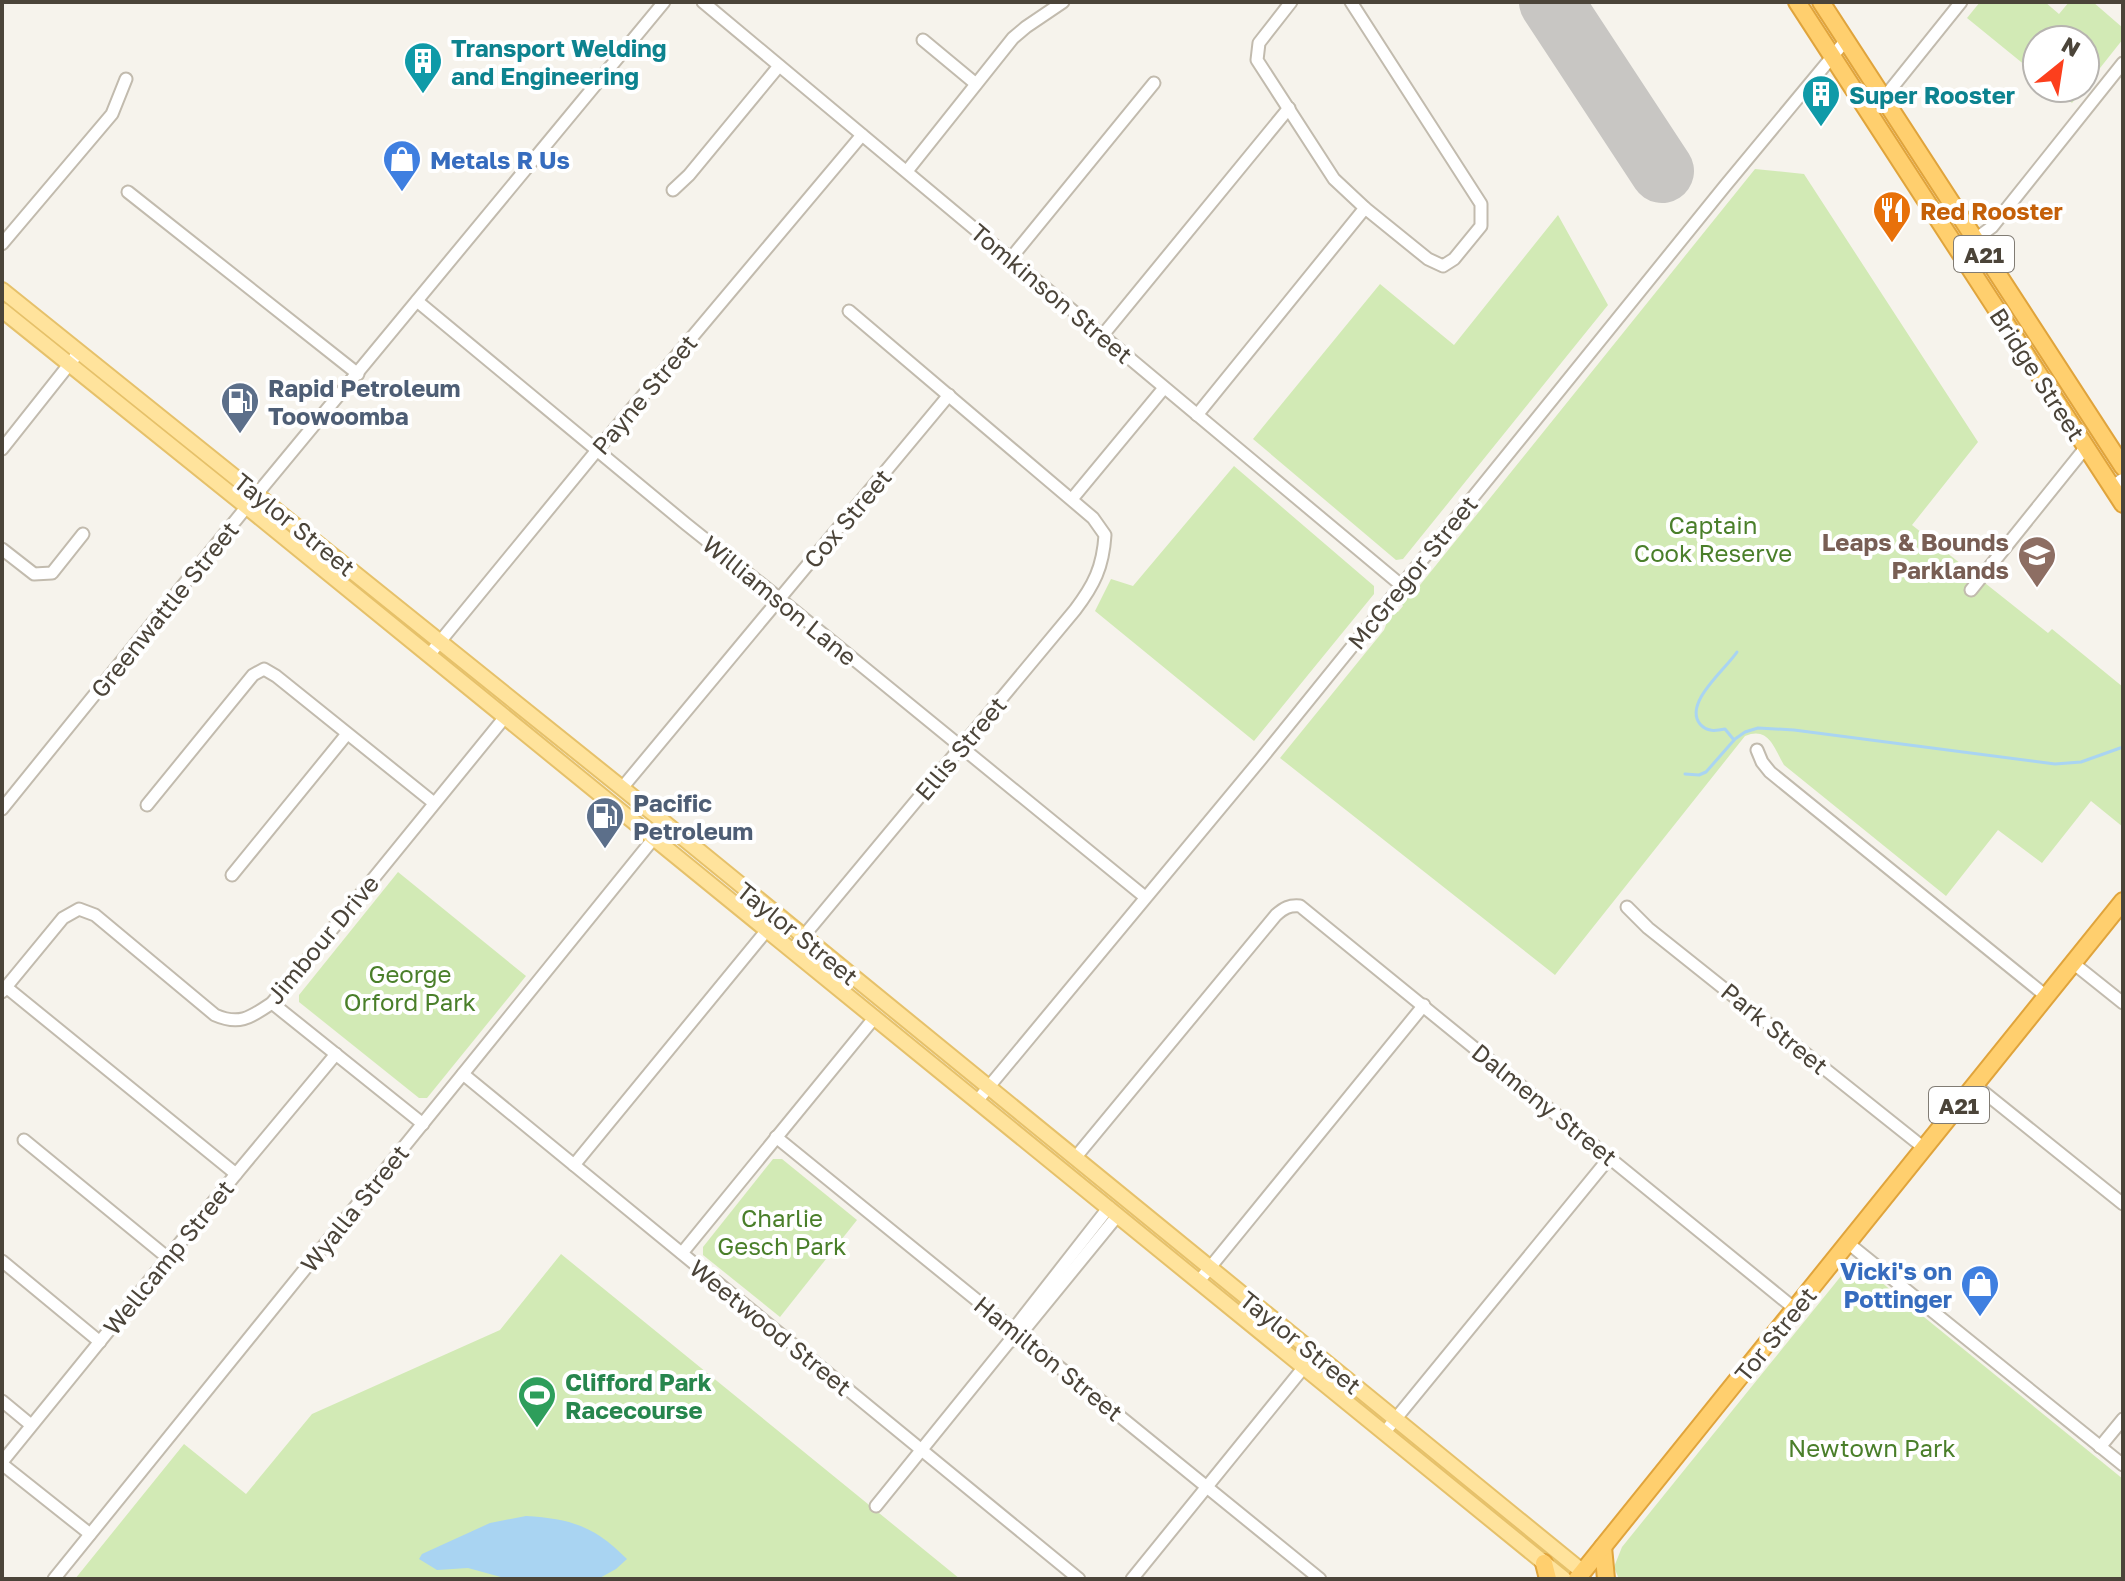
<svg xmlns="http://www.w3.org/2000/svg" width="2125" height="1581" viewBox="0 0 2125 1581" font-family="'Golos Text',sans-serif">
  <rect width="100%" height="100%" fill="#f6f3ec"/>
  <g fill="#d2eab5">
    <path d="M 1980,2 L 2045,2 L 2059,14 L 2069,2 L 2093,2 L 2123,28 L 2123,39 L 2085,87 L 2085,40 L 2037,40 L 2037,75 L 1967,18 Z"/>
    <path d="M 2053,88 L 2084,88 L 2072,103 Z"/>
    <path d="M 1755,169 L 1804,174 L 1978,442 L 1912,525 L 2048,633 L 2052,629 L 2123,687 L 2123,827 L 2091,801 L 2042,863 L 1998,830 L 1946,896 L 1784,765 C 1774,748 1769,726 1745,736 L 1555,975 L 1280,758 L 1384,630 L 1391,612 L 1395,610 L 1398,612 L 1403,606 L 1400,601 L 1402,597 L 1416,590 Z"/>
    <path d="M 1558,215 L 1608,305 L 1403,559 L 1396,560 L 1253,439 L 1380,284 L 1454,345 Z"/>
    <path d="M 1234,466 L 1374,586 L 1374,594 L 1254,741 L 1095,611 L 1111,579 L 1133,586 Z"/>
    <path d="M 398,872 L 526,976 L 427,1098 L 419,1098 L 299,1002 L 299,995 Z"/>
    <path d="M 773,1159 L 782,1159 L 857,1220 L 780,1317 L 703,1255 L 703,1247 Z"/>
    <path d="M 561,1254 L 960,1579 L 75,1579 L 184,1444 L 246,1494 L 312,1414 L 500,1330 Z"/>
    <path d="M 1854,1260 L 2123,1479 L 2123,1579 L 1619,1579 L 1614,1567 L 1622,1547 Z"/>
  </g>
  <path fill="#a9d4f2" d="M 526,1516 C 572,1519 594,1526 627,1559 L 616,1569 L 598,1579 L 508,1579 L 468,1568 L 437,1570 L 419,1559 L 422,1554 L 490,1523 Z"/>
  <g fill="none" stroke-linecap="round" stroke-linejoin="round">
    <g stroke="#a9d4f2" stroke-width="3">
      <path d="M 1734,740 L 1725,729 C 1715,731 1707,732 1700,724 C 1683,703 1726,669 1737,652"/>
      <path d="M 1685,774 L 1699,775 L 1706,772 L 1735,739 L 1745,732 L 1758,728 L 1794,730 L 2055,764 L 2081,762 L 2123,747"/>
    </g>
    <path stroke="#c8c6c3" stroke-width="64" d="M 1551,2 L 1662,171"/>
    <defs>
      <g id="minor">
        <path d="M 703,2 L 1401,585"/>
        <path d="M 1291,2 L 1259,43 L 1257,60 L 1334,179 L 1365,208 L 1428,259 L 1443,266 L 1454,259 L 1481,226 L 1481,204 L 1351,2"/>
        <path d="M 923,40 L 976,84"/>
        <path d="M 1883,99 L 1961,2"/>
        <path d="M 907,171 L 1013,38 L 1026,27 L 1063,2"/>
        <path d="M 673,190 L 689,175 L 779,66"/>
        <path d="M 128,192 L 358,374"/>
        <path d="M 2,244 L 112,114 L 126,79"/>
        <path d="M 1959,251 L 1992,227 L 2123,63"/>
        <path d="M 1011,258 L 1154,83"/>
        <path d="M 417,301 L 686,524 L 780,599 L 1145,897"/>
        <path d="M 1102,336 L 1289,108"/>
        <path d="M 1197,415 L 1365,208"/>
        <path d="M 2,449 L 79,352"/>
        <path d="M 2112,487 L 2123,479"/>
        <path d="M 1072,499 L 1164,388"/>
        <path d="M 2,549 L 34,574 L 52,573 L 83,534"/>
        <path d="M 1971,590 L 2086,447"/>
        <path d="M 429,655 L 598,449 L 862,135"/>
        <path d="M 1757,750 L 1762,762 L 1770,772 L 2046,996"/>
        <path d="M 622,788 L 949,395"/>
        <path d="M 147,805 L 253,675 L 264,669 L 276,676 L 434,803"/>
        <path d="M 2,809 L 257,494 L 664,2"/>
        <path d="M 232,875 L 347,734"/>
        <path d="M 1627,907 L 1648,928 L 1924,1148"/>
        <path d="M 792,950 L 1075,610 C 1094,585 1103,567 1105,535 L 1093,518 L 849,311"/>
        <path d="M 2073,963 L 2123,1003"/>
        <path d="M 6,987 L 236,1174"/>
        <path d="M 2,992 L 63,918 L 79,909 L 95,915 L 215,1015 C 240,1026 251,1017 272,1003 L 505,717"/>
        <path d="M 272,1003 L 423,1124"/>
        <path d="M 463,1074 L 1079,1579"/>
        <path d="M 1975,1085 L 2123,1204"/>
        <path d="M 977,1101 L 1261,759 L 1725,186 L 1846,40"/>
        <path d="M 776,1137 L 1320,1579"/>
        <path d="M 24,1140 L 168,1258"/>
        <path d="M 1075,1158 L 1276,915 C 1284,908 1289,905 1300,906 L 1795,1309"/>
        <path d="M 574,1165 L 767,930"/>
        <path d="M 1848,1243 L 2123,1465"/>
        <path d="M 682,1253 L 875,1017"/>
        <path d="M 2,1261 L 100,1342"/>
        <path d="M 1199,1281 L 1424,1005"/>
        <path d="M 1009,1335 L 1109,1207"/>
        <path d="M 2,1401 L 31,1425"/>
        <path d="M 1384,1433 L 1610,1157"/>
        <path d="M 2100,1447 L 2123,1419"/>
        <path d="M 2,1462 L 236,1174 L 336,1054"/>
        <path d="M 2,1464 L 90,1534"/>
        <path d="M 876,1506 L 1008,1343 L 1020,1335 L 1118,1215"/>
        <path d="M 54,1579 L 654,838"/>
        <path d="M 1132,1579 L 1304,1367"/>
      </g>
      <g id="major">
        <path d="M 2,290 L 622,788 L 1583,1572"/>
        <path d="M 2,310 L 247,507 L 1564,1579"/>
      </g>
      <g id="highway">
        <path d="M 1797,2 L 2123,504"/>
        <path d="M 1821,2 L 2123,467"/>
        <path d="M 1603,1547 L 1606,1579"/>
        <path d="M 1544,1563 L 1548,1579"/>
        <path d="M 1577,1579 L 2123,901"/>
      </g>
    </defs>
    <use href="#minor" stroke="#c2bbae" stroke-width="15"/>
    <use href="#major" stroke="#e6c16a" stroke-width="18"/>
    <use href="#highway" stroke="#e0a43c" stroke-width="20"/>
    <use href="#minor" stroke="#fff" stroke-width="11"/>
    <use href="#major" stroke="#ffe39c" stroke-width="14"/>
    <use href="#highway" stroke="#ffcf6e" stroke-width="16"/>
  </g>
  <defs>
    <symbol id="building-pin" viewBox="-11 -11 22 30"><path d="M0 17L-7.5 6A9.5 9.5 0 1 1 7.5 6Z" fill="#0f9aa8" stroke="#fff"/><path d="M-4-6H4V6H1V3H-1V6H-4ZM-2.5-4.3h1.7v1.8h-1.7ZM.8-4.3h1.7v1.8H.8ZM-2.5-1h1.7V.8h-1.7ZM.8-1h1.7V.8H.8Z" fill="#fff"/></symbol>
    <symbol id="shop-pin" viewBox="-11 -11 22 30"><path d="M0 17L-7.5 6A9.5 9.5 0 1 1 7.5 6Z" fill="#3f7fe0" stroke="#fff"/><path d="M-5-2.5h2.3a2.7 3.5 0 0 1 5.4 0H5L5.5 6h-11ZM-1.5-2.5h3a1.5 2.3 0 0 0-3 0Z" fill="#fff"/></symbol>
    <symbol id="restaurant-pin" viewBox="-11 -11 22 30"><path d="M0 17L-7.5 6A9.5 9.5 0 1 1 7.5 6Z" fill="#e8710a" stroke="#fff"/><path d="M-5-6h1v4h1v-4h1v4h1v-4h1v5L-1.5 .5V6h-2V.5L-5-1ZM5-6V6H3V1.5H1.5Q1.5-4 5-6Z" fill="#fff"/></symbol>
    <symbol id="fuel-pin" viewBox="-11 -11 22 30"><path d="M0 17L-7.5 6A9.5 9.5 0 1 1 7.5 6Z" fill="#5c6f8a" stroke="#fff"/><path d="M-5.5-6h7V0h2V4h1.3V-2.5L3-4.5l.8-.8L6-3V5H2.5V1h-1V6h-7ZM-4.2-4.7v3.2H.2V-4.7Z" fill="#fff"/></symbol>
    <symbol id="school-pin" viewBox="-11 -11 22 30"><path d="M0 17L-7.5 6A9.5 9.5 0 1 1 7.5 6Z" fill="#8d6e63" stroke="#fff"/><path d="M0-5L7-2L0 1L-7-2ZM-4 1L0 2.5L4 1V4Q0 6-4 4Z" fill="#fff"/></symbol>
    <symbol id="stadium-pin" viewBox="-11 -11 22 30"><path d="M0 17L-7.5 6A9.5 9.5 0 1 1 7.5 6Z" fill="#2e9e5b" stroke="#fff"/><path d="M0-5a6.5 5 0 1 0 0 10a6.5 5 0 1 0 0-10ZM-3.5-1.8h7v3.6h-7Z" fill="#fff"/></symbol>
  </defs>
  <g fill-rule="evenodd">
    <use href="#building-pin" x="401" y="39" width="44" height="60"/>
    <use href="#building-pin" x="1799" y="72" width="44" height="60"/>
    <use href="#shop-pin" x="380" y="137" width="44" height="60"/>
    <use href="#restaurant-pin" x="1870" y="188" width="44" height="60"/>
    <use href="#fuel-pin" x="218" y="379" width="44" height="60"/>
    <use href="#school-pin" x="2015" y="533" width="44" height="60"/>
    <use href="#fuel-pin" x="583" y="794" width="44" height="60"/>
    <use href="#shop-pin" x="1958" y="1262" width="44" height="60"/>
    <use href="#stadium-pin" x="515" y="1373" width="44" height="60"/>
  </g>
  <g text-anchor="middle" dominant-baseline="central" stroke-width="8" stroke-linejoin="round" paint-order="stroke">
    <g fill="#fff" stroke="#817c74" stroke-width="2">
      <rect x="1954" y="236" width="60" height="36" rx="6"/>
      <rect x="1929" y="1087" width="60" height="36" rx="6"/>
    </g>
    <g font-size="22" font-weight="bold" fill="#4b4439">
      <text x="1984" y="254">A21</text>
      <text x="1959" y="1105">A21</text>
    </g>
    <g font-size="24" font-weight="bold" fill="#0d838f" stroke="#fff" text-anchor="start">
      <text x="451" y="47">Transport Welding<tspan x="451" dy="28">and Engineering</tspan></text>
      <text x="1849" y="94">Super Rooster</text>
    </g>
    <g font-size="24" font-weight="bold" fill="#366cbe" stroke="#fff" text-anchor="start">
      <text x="430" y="159">Metals R Us</text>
      <text x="1952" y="1270" text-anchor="end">Vicki's on<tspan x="1952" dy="28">Pottinger</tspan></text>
    </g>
    <g font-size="24" font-weight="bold" fill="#c56008" stroke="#fff" text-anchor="start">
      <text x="1920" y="210">Red Rooster</text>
    </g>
    <g font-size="24" fill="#4b4439" stroke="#fff">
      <text transform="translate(1052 293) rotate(40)">Tomkinson Street</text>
      <text transform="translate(2038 374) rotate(57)">Bridge Street</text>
      <text transform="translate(644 394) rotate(-50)">Payne Street</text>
      <text transform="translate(847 518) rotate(-50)">Cox Street</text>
      <text transform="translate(295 524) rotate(39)">Taylor Street</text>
      <text transform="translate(1412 572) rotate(-51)">McGregor Street</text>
      <text transform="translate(780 600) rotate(39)">Williamson Lane</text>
      <text transform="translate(164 609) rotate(-51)">Greenwattle Street</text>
      <text transform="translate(960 748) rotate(-50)">Ellis Street</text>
      <text transform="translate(798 933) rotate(39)">Taylor Street</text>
      <text transform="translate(322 939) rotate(-50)">Jimbour Drive</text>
      <text transform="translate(1775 1028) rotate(39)">Park Street</text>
      <text transform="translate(1545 1104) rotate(39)">Dalmeny Street</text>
      <text transform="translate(354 1208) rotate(-51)">Wyalla Street</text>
      <text transform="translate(168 1257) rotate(-51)">Wellcamp Street</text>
      <text transform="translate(771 1327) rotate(39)">Weetwood Street</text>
      <text transform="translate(1775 1334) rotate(-51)">Tor Street</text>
      <text transform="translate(1301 1342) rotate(39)">Taylor Street</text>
      <text transform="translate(1049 1358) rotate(39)">Hamilton Street</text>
    </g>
    <g font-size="24" font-weight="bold" fill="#4e5e75" stroke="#fff" text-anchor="start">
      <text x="268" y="387">Rapid Petroleum<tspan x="268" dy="28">Toowoomba</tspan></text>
      <text x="633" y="802">Pacific<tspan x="633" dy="28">Petroleum</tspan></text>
    </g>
    <g font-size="24" fill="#4a7f2a" stroke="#fff">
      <text x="1713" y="524">Captain<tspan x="1713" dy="28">Cook Reserve</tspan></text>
      <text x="410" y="973">George<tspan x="410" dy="28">Orford Park</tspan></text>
      <text x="782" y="1217">Charlie<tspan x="782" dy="28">Gesch Park</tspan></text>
      <text x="1872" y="1447">Newtown Park</text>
    </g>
    <g font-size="24" font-weight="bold" fill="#785e54" stroke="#fff" text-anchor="end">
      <text x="2009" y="541">Leaps &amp; Bounds<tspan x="2009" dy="28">Parklands</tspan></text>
    </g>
    <g font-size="24" font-weight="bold" fill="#27864d" stroke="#fff" text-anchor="start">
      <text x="565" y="1381">Clifford Park<tspan x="565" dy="28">Racecourse</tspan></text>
    </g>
  </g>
  <rect width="2125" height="1581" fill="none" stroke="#4b4439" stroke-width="8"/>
  <g transform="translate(2061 64) rotate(30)"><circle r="38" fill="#ffffff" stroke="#b7b4b0" stroke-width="2"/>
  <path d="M0-6L14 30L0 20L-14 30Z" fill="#fc3f1d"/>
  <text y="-12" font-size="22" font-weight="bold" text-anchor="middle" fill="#4b4439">N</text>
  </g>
</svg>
